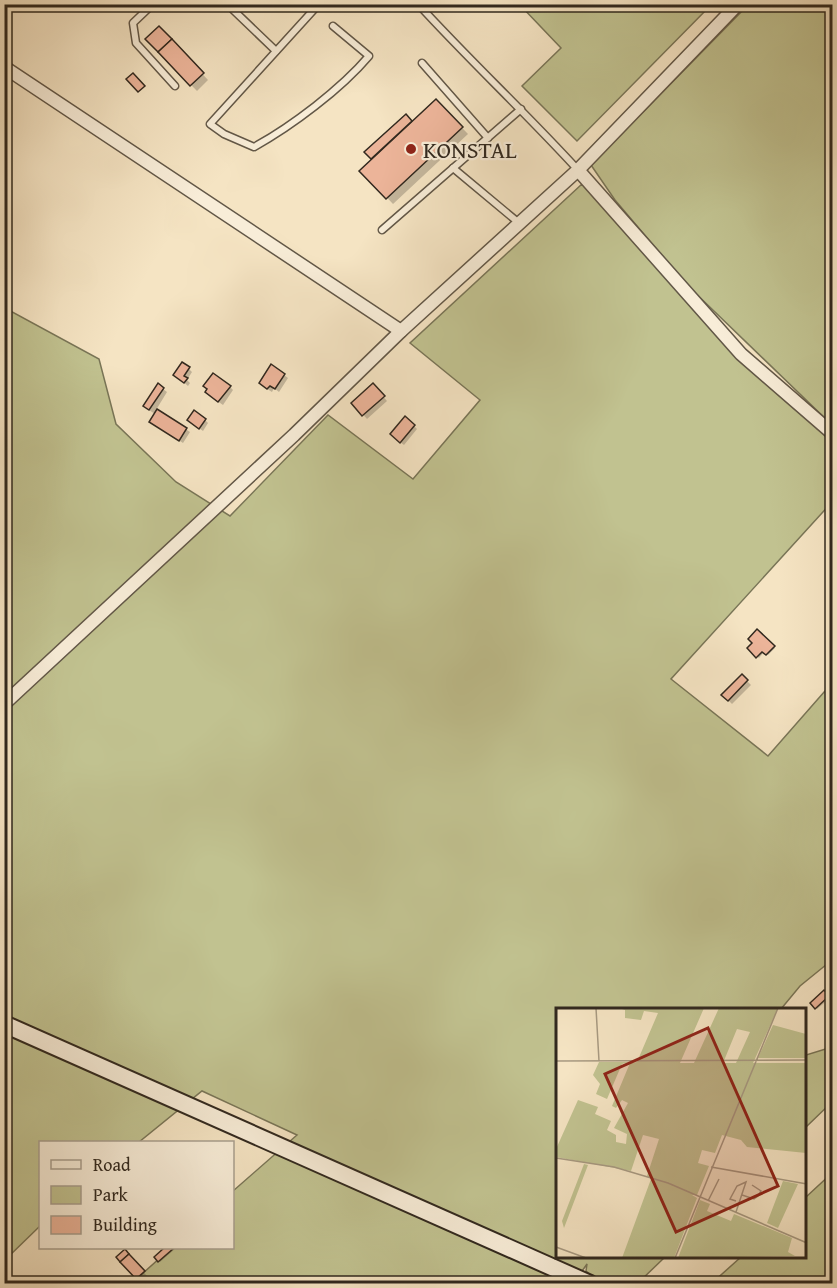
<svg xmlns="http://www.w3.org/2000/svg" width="837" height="1288" viewBox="0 0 837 1288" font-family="'Gentium Book Plus',serif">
  <rect width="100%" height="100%" fill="#f5e4c3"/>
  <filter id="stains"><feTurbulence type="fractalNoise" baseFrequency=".00333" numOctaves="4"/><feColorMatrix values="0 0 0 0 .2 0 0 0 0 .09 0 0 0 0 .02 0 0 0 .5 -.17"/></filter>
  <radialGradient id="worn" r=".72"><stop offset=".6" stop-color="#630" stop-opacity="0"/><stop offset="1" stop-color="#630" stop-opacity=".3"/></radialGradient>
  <g fill="#c1c290" stroke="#797557" stroke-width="1.5">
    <path d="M 520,5 L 711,5 L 577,141 L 522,86 L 561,48 Z"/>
    <path d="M 748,5 L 832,5 L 832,425 L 687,285 L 615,200 L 591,165 Z"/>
    <path d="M 582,184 L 832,439 L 832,502 L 671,679 L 768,756 L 832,683 L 832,960 L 800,986 L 781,1009 L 558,1009 L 558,1256 L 665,1257 L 638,1283 C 619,1283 601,1285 586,1271 L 587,1264 L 573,1284 L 132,1283 L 171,1248 L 232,1248 L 233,1191 L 297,1135 L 202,1091 L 139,1142 L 40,1142 L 40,1226 L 5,1260 L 4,1013 L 11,1007 L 4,1003 L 5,308 L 99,359 L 116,424 L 176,482 L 230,516 L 328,415 L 413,479 L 480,400 L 410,343 Z"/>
    <path d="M 832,1047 L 832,1102 L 806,1127 L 806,1055 Z"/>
    <path d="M 832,1173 L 832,1283 L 712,1283 L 741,1257 L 806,1256 L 806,1197 Z"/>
  </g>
  <g fill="#0003">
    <path d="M 159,28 L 208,80 L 197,91 L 147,39 Z"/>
    <path d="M 436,101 L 468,134 L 393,204 L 362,171 L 373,159 L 367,152 L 406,116 L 412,123 Z"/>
    <path d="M 189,369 L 192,372 L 187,380 L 190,383 L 188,386 L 175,375 Z"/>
    <path d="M 284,375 L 288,378 L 279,392 L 274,388 L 272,392 L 264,387 Z"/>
    <path d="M 373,385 L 387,401 L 367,419 L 353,403 Z"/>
    <path d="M 159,386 L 167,392 L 156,410 L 190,432 L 183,443 L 151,422 L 155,414 L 149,410 Z"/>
    <path d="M 230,387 L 233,390 L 223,405 L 210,396 L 208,390 Z"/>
    <path d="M 205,420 L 208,423 L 203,431 L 192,423 Z"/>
    <path d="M 414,426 L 417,429 L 404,445 L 395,438 Z"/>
    <path d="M 758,632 L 775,648 L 768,655 L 764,652 L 759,658 L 749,648 L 754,643 Z"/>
    <path d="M 742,676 L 751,685 L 732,704 L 723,695 Z"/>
    <path d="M 824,992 L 830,998 L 817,1009 L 812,1003 Z"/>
    <path d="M 166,1248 L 176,1248 L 160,1262 L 156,1257 Z"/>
    <path d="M 125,1251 L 147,1276 L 140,1282 L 118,1258 Z"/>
  </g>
  <g fill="#ecb499" stroke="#31281e" stroke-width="1.5">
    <path d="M 159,26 L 172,39 L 158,52 L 145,39 Z"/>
    <path d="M 172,39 L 204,73 L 190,86 L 158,52 Z"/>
    <path d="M 133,73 L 145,86 L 138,92 L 126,79 Z"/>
    <path d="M 436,99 L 463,127 L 386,199 L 359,171 Z"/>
    <path d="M 406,114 L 412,121 L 371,159 L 364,152 Z"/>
    <path d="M 182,362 L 190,367 L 184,376 L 188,378 L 184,383 L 173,375 Z"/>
    <path d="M 271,364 L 285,374 L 275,389 L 270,386 L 267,389 L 259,383 Z"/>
    <path d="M 213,373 L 231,386 L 218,402 L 205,392 L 207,389 L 203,386 Z"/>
    <path d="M 158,383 L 164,388 L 149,410 L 143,406 Z"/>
    <path d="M 373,383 L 385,396 L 362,416 L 351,403 Z"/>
    <path d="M 157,409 L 187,428 L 179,441 L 149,422 Z"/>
    <path d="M 194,410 L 206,419 L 199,429 L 187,420 Z"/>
    <path d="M 405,416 L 415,425 L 400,443 L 390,434 Z"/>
    <path d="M 757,629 L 775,646 L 766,655 L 762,652 L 756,658 L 747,648 L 752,643 L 748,639 Z"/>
    <path d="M 742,674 L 748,680 L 728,701 L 721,695 Z"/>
    <path d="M 824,990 L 829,996 L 815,1009 L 810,1003 Z"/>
    <path d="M 164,1248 L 174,1248 L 158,1262 L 154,1257 Z"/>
    <path d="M 125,1249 L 129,1254 L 120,1262 L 116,1257 Z"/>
    <path d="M 129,1254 L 145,1271 L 136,1279 L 120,1262 Z"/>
  </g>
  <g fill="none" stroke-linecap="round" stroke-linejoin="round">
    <defs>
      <g id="lane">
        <path d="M 153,4 L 133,23 L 136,43 L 175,86"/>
        <path d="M 227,4 L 276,51"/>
        <path d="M 319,4 L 210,124 L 224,134 L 254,147 C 292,126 341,89 369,56 L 333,26"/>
        <path d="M 418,4 C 470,61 526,113 578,170"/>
        <path d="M 422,63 L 488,138"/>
        <path d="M 453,168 L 519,223"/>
        <path d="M 382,230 L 521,109"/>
      </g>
      <g id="street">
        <path d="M 4,67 L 401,331"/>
        <path d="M 578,170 L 741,354 L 832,433"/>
        <path d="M 4,704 L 294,435 L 401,331 L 578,170 L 738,4"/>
      </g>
      <path id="secondary" d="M 4,1024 L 590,1284"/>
    </defs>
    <use href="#lane" stroke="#625747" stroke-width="9"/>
    <use href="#street" stroke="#625747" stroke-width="15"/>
    <use href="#secondary" stroke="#31281e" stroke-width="20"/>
    <use href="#lane" stroke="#f8edd8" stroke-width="6"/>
    <use href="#street" stroke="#f8edd8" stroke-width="12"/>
    <use href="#secondary" stroke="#f8edd8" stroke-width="16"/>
  </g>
  <circle fill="#8f2418" stroke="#f8edd8" stroke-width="2" cx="411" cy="149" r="6"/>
  <g text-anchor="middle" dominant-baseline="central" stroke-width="4.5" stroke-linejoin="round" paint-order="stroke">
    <g font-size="24" fill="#31281e" stroke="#f8edd8" text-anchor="start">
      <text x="423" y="149">KONSTAL</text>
    </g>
  </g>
  <g transform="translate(556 1008)">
    <rect width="250" height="250" fill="#f5e4c3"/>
    <path d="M 63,0 L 148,0 L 124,55 L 138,55 L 163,0 L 222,0 L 197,55 L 250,55 L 250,145 L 191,139 L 185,132 L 166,127 L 159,145 L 146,142 L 142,155 L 153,158 L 141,187 L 136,187 L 141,190 L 118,250 L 66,250 L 95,171 L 91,168 L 103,131 L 87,127 L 75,163 L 0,149 L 0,141 L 22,92 L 42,99 L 39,106 L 55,113 L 51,122 L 60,127 L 60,134 L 70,136 L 71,126 L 58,120 L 72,95 L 66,92 L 60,100 L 56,98 L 74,55 L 81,54 L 102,5 L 88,3 L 85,12 L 69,10 L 69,2 ZM 181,21 L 194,24 L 180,55 L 167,55 ZM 217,17 L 250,26 L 250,50 L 202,50 ZM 43,54 L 73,54 L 66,56 L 51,91 L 40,86 L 44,76 L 37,67 ZM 28,156 L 32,157 L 8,220 L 6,213 ZM 227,173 L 242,176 L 222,220 L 211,215 ZM 144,192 L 154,196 L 151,203 L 175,213 L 178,206 L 236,230 L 232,244 L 239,248 L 122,250 Z" fill="#c1c290" fill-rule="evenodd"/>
    <path fill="none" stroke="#a79981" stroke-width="1.5" d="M 40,0 L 43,53M 0,53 L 251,52M 0,150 L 58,159 L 112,175 L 251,235M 155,159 L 251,176M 186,187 L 198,191 L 202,188 L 205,183 L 196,177M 152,193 L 163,171M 180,204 L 190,174 L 181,178 L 174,191 L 180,193M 0,239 L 30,250M 119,250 L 222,0"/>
    <path fill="#8f2418" fill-opacity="0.15" stroke="#8f2418" stroke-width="3" d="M 152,20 L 222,178 L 120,224 L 49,66 Z"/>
    <rect width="250" height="250" fill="none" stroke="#31281e" stroke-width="3"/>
  </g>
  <rect width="837" height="1288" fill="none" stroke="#f5e4c3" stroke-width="24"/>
  <rect x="6" y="6" width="825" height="1276" fill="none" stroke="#31281e" stroke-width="3"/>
  <rect x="12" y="12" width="813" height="1264" fill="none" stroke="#31281e" stroke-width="1.5"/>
  <rect x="39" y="1141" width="195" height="108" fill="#f8edd8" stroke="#a89e8e" stroke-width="1.5"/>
  <rect x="51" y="1160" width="30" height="9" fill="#f8edd8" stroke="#a89e8e" stroke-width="1.5"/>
  <text x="93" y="1171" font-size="18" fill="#31281e">Road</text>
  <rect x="51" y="1186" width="30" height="18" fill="#c1c290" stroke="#a89e8e" stroke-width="1.5"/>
  <text x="93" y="1201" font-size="18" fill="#31281e">Park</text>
  <rect x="51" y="1216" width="30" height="18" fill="#ecb499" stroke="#a89e8e" stroke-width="1.5"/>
  <text x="93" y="1231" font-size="18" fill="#31281e">Building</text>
  <rect width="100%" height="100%" filter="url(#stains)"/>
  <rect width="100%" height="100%" fill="url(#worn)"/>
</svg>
